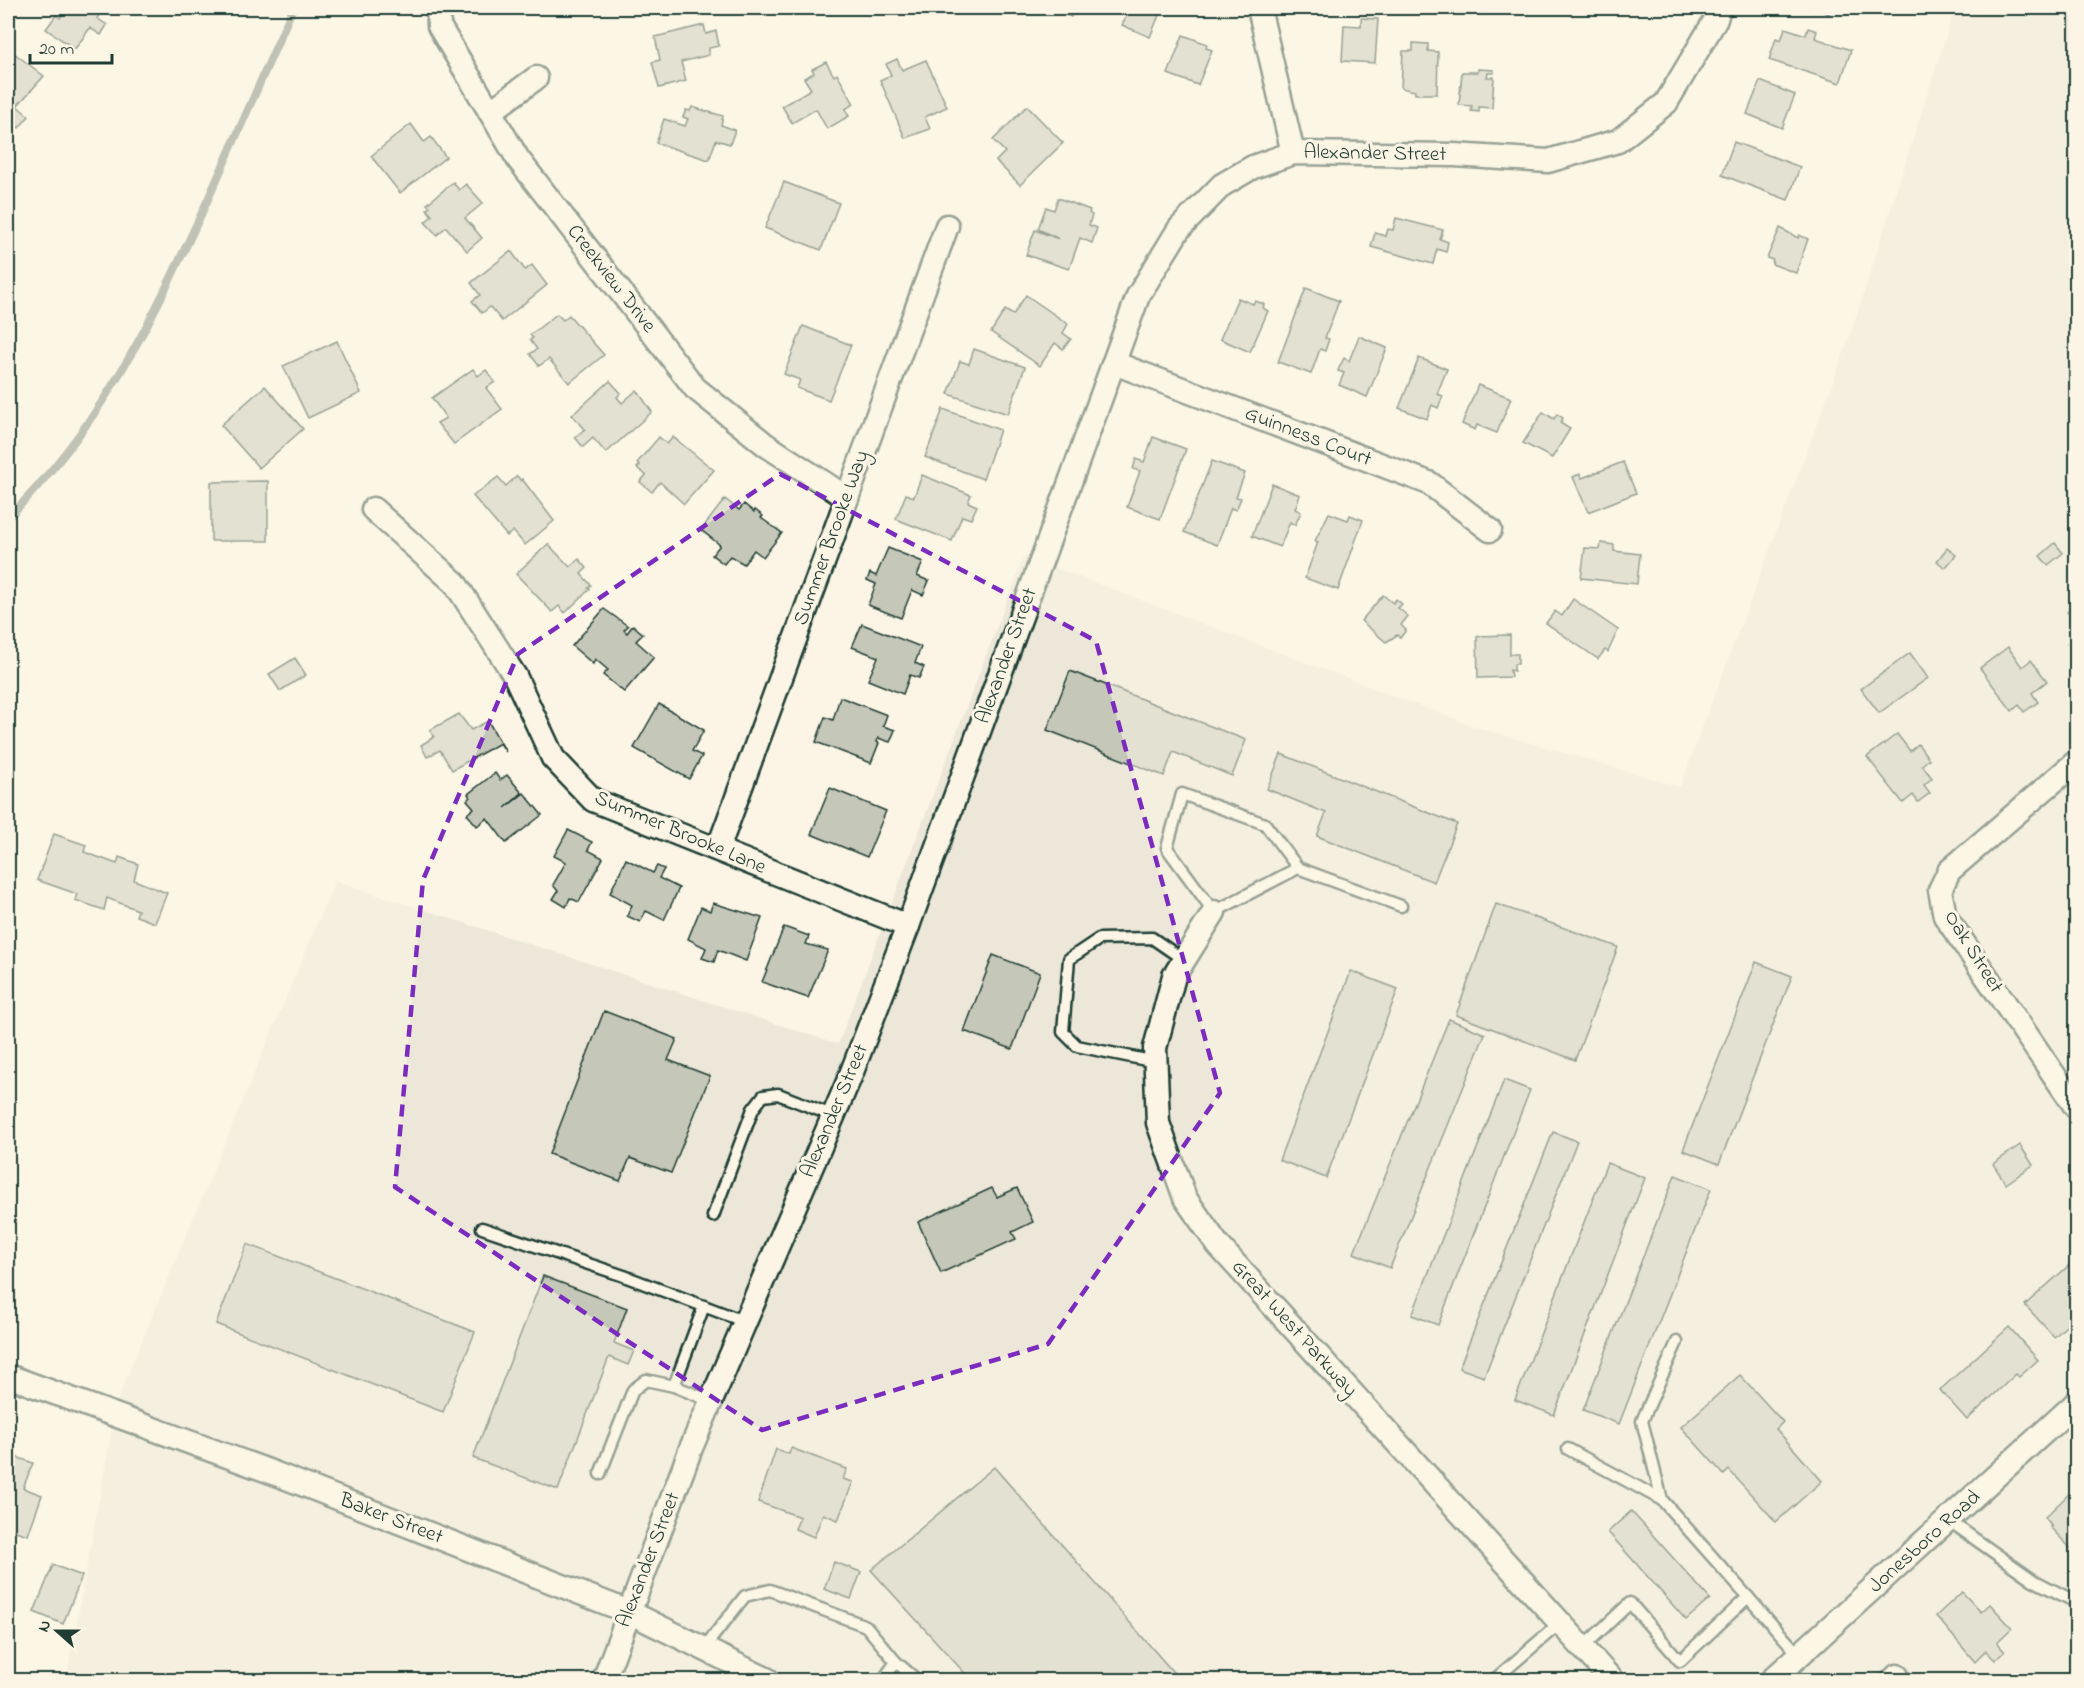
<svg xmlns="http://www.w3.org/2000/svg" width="2084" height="1688" viewBox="0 0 2084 1688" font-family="'Indie Flower',sans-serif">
  <rect width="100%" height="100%" fill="#fcf5e5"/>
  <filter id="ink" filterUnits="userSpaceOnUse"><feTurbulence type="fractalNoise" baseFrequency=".0167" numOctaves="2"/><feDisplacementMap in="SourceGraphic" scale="12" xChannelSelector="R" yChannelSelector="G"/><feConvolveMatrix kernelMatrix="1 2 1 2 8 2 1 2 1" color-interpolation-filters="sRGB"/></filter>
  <g filter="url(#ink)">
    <path fill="#ece7d8" d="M 1955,8 L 2076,8 L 2076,1680 L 66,1680 L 118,1398 L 335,881 L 838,1044 L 1024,556 L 1473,726 L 1680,787 L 1848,342 Z"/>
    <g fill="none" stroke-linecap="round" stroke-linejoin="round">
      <path stroke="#758479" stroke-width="8" d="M 8,518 C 100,425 144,336 199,219 C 231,149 262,78 293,8"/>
    </g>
    <g fill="#c5c7b9" stroke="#1f3d34" stroke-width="1.5">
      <path d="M 58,8 L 104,8 L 97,18 L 107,25 L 101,35 L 90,28 L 75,49 L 46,29 L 56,15 L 60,18 L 64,12 Z"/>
      <path d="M 172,8 L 186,8 L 182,14 Z"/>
      <path d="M 1061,8 L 1075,8 L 1071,17 L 1059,12 Z"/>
      <path d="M 1080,8 L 1096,8 L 1094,13 Z"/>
      <path d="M 1130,8 L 1162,8 L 1150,37 L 1122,25 Z"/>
      <path d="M 1804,8 L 1832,8 L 1829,14 L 1814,8 L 1813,12 Z"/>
      <path d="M 1361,18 L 1378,19 L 1375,63 L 1342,61 L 1344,25 L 1361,26 Z"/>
      <path d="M 704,25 L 706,34 L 716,31 L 719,46 L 709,48 L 709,55 L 681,62 L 686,81 L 659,88 L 652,62 L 660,60 L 655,37 Z"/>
      <path d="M 1785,28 L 1806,35 L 1808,28 L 1817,31 L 1815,38 L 1851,50 L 1840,83 L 1769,60 L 1776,38 L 1781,40 Z"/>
      <path d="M 1183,35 L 1207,44 L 1206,48 L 1212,50 L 1198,85 L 1168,74 Z"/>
      <path d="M 1413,43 L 1428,44 L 1428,51 L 1438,52 L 1437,94 L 1415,94 L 1415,91 L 1401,88 L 1403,51 L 1413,51 Z"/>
      <path d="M 14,53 L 44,76 L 17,106 L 29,116 L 19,128 L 8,118 L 8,61 Z"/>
      <path d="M 897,59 L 902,70 L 926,60 L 947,107 L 925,117 L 930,129 L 905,138 L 880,80 L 891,75 L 886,64 Z"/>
      <path d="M 826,62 L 834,76 L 837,74 L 854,104 L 845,109 L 849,116 L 827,129 L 816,109 L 792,123 L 782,106 L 811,89 L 804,78 L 814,73 L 812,69 Z"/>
      <path d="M 1478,69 L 1494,70 L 1494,73 L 1488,73 L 1487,77 L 1494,77 L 1492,108 L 1479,107 L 1479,112 L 1471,111 L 1472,106 L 1459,105 L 1462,72 L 1478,72 Z"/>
      <path d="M 1760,81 L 1795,95 L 1782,128 L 1747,114 Z"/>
      <path d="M 1027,106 L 1063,143 L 1020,185 L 996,161 L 1005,152 L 993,140 Z"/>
      <path d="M 692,107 L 723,116 L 721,125 L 735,130 L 730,144 L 716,140 L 709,160 L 656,143 L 664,119 L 685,126 L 688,119 L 683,117 L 686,110 L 690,111 Z"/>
      <path d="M 411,124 L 424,142 L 431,137 L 446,157 L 400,193 L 371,156 Z"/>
      <path d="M 1734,142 L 1800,167 L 1788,200 L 1722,175 Z"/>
      <path d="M 453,182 L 459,190 L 466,184 L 483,203 L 465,218 L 482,238 L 467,251 L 446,227 L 437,235 L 425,222 L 432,216 L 427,209 L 430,207 L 427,204 Z"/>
      <path d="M 784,182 L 839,203 L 821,250 L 765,228 Z"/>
      <path d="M 1058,198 L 1090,210 L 1089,213 L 1092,215 L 1089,225 L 1097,228 L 1092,243 L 1080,238 L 1069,269 L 1026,255 L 1035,230 L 1059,239 L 1038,229 L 1046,207 L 1054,210 Z"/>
      <path d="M 1396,218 L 1443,230 L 1440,239 L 1448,242 L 1446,252 L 1437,249 L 1433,264 L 1371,247 L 1375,233 L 1386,236 L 1388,229 L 1393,230 Z"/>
      <path d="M 1780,228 L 1798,238 L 1799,235 L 1808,239 L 1796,273 L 1772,264 L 1773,260 L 1767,258 Z"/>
      <path d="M 511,251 L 525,270 L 532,265 L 547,285 L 502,321 L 490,307 L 482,313 L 472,301 L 480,295 L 471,283 Z"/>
      <path d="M 1306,288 L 1339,301 L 1325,338 L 1329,339 L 1325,351 L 1320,349 L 1311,374 L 1278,362 Z"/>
      <path d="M 1026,295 L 1068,324 L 1063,333 L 1071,339 L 1063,349 L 1055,343 L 1040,366 L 991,332 L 1005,310 L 1013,315 Z"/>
      <path d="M 1238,298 L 1253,304 L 1255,301 L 1264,304 L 1263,308 L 1268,311 L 1250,352 L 1220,339 Z"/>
      <path d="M 557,314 L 563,320 L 569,315 L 604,355 L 569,383 L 549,359 L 539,366 L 530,354 L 537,349 L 530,340 L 533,338 L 530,335 Z"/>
      <path d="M 803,326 L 851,345 L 829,400 L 797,388 L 800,380 L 784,374 Z"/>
      <path d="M 1359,336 L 1387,348 L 1367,397 L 1339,385 L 1344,373 L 1338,371 L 1340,366 L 1344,358 L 1349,361 Z"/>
      <path d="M 337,341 L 361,393 L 308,418 L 283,366 Z"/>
      <path d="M 974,349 L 1025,367 L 1008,414 L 948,394 L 960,361 L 969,364 Z"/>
      <path d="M 1419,358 L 1447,369 L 1437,394 L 1443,396 L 1438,408 L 1432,405 L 1427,419 L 1399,408 Z"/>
      <path d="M 473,369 L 478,376 L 486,370 L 495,382 L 486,388 L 502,409 L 454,444 L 437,423 L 446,418 L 432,398 Z"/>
      <path d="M 610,381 L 621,393 L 617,397 L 622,403 L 637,390 L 652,412 L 606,453 L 593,438 L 583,447 L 575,437 L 585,429 L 572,415 Z"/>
      <path d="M 1478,385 L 1511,398 L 1497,433 L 1477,425 L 1475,430 L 1462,424 Z"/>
      <path d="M 265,386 L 303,429 L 259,468 L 221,425 Z"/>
      <path d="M 943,409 L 1000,430 L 983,479 L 925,457 Z"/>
      <path d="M 1543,412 L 1554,419 L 1557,414 L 1563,418 L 1560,423 L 1570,429 L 1552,458 L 1523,443 Z"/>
      <path d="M 659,437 L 667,444 L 673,437 L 714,470 L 684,504 L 660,482 L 652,492 L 640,482 L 646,475 L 637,468 L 640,465 L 637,463 Z"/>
      <path d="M 1153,437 L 1186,449 L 1160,519 L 1127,507 L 1140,471 L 1133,469 L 1136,459 L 1144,462 Z"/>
      <path d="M 1212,461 L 1245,473 L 1236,497 L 1241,498 L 1236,510 L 1231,508 L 1217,545 L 1184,532 Z"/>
      <path d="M 1623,462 L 1636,493 L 1588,512 L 1573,477 L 1580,474 L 1582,478 Z"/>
      <path d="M 922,475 L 971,495 L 968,502 L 977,506 L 971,519 L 962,516 L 952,541 L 896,519 L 906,494 L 914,497 Z"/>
      <path d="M 517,476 L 521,481 L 522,479 L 554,521 L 525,545 L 513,531 L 507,536 L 473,496 L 498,477 L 506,486 Z"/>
      <path d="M 268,481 L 268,541 L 211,541 L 211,482 Z"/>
      <path d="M 1272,484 L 1300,495 L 1295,509 L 1301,512 L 1295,525 L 1290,522 L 1280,547 L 1252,536 Z"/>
      <path d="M 725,499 L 739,510 L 744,504 L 754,512 L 755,510 L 763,516 L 761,518 L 782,533 L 763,557 L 754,550 L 744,564 L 730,556 L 724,564 L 712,555 L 720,545 L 701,530 Z"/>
      <path d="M 1329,513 L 1348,520 L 1350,515 L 1363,520 L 1338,590 L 1305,578 L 1318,542 L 1315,541 Z"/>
      <path d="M 1601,543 L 1614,545 L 1614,551 L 1640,554 L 1637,584 L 1581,578 L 1585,548 L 1600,549 Z"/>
      <path d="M 2055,543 L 2063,553 L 2048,565 L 2040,556 Z"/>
      <path d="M 548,544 L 570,567 L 579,559 L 587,568 L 581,574 L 591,585 L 588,588 L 590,589 L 565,613 L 559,606 L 552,612 L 516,574 Z"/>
      <path d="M 888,548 L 923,562 L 917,576 L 929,581 L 923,595 L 912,590 L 901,618 L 868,605 L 876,584 L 867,580 L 870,573 L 876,576 Z"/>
      <path d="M 1947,548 L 1956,555 L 1945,568 L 1937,561 Z"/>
      <path d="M 1383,595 L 1393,603 L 1396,599 L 1402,604 L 1398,608 L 1408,616 L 1401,625 L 1406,630 L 1400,638 L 1397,635 L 1386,642 L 1361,621 Z"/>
      <path d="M 1573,599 L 1618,630 L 1608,652 L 1605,650 L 1598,659 L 1546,623 L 1555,611 L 1562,616 Z"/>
      <path d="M 2076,605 L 2076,633 L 2071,626 L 2075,622 L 2067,612 Z"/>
      <path d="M 604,609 L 628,626 L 624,630 L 627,633 L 633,625 L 643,634 L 636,641 L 654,657 L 624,692 L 603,675 L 608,670 L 595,659 L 593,664 L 572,646 Z"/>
      <path d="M 862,624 L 921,647 L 915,663 L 924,667 L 919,678 L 910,675 L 903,694 L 868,680 L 878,657 L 852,647 Z"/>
      <path d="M 1510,635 L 1510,654 L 1518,654 L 1518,664 L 1514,664 L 1514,671 L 1510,670 L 1511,677 L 1478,678 L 1477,636 Z"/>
      <path d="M 2076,636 L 2076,655 L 2067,643 Z"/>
      <path d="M 2008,647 L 2022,667 L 2031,660 L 2047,681 L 2032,693 L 2038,702 L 2024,712 L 2019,705 L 2012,711 L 1980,668 Z"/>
      <path d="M 1910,653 L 1928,678 L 1879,713 L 1861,689 Z"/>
      <path d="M 295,658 L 306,675 L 280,691 L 269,674 Z"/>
      <path d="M 1070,671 L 1246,740 L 1232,776 L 1173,752 L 1164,776 L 1047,730 Z"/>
      <path d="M 840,697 L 887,715 L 883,726 L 895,730 L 890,742 L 878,738 L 877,742 L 879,743 L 871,763 L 816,742 L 825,717 L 833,720 Z"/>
      <path d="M 659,704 L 704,730 L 692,751 L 702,756 L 689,779 L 634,748 Z"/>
      <path d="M 459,714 L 471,730 L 488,721 L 506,752 L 500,743 L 452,770 L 440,750 L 427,757 L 421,745 L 434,737 L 430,730 Z"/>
      <path d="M 1897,734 L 1910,751 L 1918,744 L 1929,759 L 1922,765 L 1932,778 L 1924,785 L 1930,793 L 1918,802 L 1913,795 L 1903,803 L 1867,757 Z"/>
      <path d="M 1281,754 L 1457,824 L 1434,882 L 1317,836 L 1326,813 L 1267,789 Z"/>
      <path d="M 495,773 L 500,780 L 507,775 L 522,793 L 505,808 L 524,793 L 542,815 L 506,843 L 487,818 L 477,826 L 467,814 L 474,808 L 467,800 L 470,797 L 468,794 Z"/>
      <path d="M 830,788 L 886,811 L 867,857 L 811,834 Z"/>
      <path d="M 568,830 L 592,842 L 588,850 L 603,858 L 579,902 L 570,898 L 566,907 L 553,899 L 558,891 L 553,885 L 566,862 L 554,856 Z"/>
      <path d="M 54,834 L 86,845 L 84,852 L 117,864 L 119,857 L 138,864 L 134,880 L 167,893 L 155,923 L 136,916 L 138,910 L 107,898 L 104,910 L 75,900 L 77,894 L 37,880 Z"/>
      <path d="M 626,859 L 653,873 L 657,866 L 664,869 L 659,878 L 679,888 L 664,920 L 646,911 L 640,922 L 627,916 L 632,905 L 610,893 Z"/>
      <path d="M 713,903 L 762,918 L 746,961 L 718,950 L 714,962 L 702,958 L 706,948 L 688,939 L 701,907 L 710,911 Z"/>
      <path d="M 1496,904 L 1618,947 L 1575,1060 L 1456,1015 Z"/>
      <path d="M 784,927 L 809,936 L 806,944 L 828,950 L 808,998 L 762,982 Z"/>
      <path d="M 993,955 L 1040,973 L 1012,1049 L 964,1031 Z"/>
      <path d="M 1756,962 L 1792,976 L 1719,1164 L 1683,1150 Z"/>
      <path d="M 1351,971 L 1398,989 L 1326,1178 L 1279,1160 Z"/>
      <path d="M 604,1011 L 677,1039 L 668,1060 L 710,1076 L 671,1173 L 630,1158 L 620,1181 L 549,1154 Z"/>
      <path d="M 1449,1019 L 1485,1034 L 1390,1268 L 1354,1253 Z"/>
      <path d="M 1504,1080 L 1530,1090 L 1438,1325 L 1412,1315 Z"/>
      <path d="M 1553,1132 L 1577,1141 L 1484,1377 L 1459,1368 Z"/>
      <path d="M 2020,1145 L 2033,1165 L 2006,1184 L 1993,1164 Z"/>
      <path d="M 1607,1163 L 1645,1178 L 1554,1415 L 1515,1400 Z"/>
      <path d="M 1675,1175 L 1711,1189 L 1619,1424 L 1583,1410 Z"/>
      <path d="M 992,1188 L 997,1197 L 1017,1188 L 1033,1222 L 1012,1232 L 1016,1239 L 941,1273 L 918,1222 Z"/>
      <path d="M 247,1244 L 475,1332 L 443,1412 L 216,1324 Z"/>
      <path d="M 2076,1259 L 2076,1311 L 2071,1316 L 2074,1319 L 2054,1337 L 2025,1305 Z"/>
      <path d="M 543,1276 L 627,1308 L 614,1343 L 634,1351 L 628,1365 L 609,1357 L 558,1490 L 473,1458 Z"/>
      <path d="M 2009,1327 L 2038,1360 L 2019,1377 L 2016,1374 L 1967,1420 L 1940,1390 Z"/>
      <path d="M 1740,1375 L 1783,1422 L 1776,1429 L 1822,1481 L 1776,1522 L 1729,1470 L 1724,1475 L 1681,1427 Z"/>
      <path d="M 791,1448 L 847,1469 L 843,1479 L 853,1482 L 838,1520 L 823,1514 L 814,1537 L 795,1529 L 800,1517 L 758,1502 L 776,1449 L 789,1454 Z"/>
      <path d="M 8,1454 L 33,1463 L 23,1488 L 42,1495 L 28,1535 L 9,1529 L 8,1532 Z"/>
      <path d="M 994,1467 L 1180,1680 L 971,1680 L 871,1570 Z"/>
      <path d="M 2072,1491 L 2076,1496 L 2076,1554 L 2050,1527 L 2052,1526 L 2045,1517 Z"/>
      <path d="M 1631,1511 L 1710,1599 L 1686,1620 L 1608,1532 Z"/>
      <path d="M 834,1562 L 861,1572 L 851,1599 L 824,1589 Z"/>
      <path d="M 53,1565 L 82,1576 L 63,1624 L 34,1612 Z"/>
      <path d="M 1962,1592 L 1981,1612 L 1990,1604 L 2012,1628 L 1997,1642 L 2005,1651 L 1995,1660 L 1986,1651 L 1975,1662 L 1936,1616 Z"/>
    </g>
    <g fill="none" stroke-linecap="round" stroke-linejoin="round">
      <defs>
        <g id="service">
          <path d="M 1298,868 L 1265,824 L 1182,794 L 1167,848 L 1214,912 L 1298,868 L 1401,906"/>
          <path d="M 1156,1062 L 1077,1046 L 1063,1032 L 1069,959 L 1099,939 L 1152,938 L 1184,960"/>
          <path d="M 713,1216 L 753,1109 L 763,1096 L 778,1094 L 834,1116"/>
          <path d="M 482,1228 L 624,1276 L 746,1322"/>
          <path d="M 674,1386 L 711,1401"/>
          <path d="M 1568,1449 L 1662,1500 L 1800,1656"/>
          <path d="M 600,1474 L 633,1390 L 646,1380 L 674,1386 L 704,1306"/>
          <path d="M 1662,1500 L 1642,1421 L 1677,1342"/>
          <path d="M 1948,1520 L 2033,1580 L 2076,1602"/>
          <path d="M 1582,1648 L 1630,1603 L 1680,1661 L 1748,1597"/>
          <path d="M 703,1649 L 745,1596 L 770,1590 L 866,1626 L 896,1662"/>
          <path d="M 883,1680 L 896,1662 L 917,1680"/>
          <path d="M 1494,1680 L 1560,1623"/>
        </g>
        <g id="minor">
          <path d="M 438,8 L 439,26 L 518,159 L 695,388 L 766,445 L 847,498"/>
          <path d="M 1259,8 L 1293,153"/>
          <path d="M 490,112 L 536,78"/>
          <path d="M 1114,363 L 1429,483 L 1490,530"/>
          <path d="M 373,509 L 455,583 L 515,676 L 553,758 L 593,800 L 908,926"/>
          <path d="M 2076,762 L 1949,871 L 1940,890 L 1945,916 L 2076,1107"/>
          <path d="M 718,849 L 947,226"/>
          <path d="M 1214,912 L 1174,976 L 1155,1048 L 1158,1123 L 1185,1198 L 1218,1245 L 1612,1680"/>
          <path d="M 8,1376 L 271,1472 L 629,1612 L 768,1680"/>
          <path d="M 604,1680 L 691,1448 L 850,1077 L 908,926 L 1138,296 L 1179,229 L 1222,185 L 1253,167 L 1293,153 L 1454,155 L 1548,161 L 1618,141 L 1666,103 L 1716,19 L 1719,8"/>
          <path d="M 1772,1680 L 2076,1403"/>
          <path d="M 1893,1680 L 1897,1676"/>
        </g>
      </defs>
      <use href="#service" stroke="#1f3d34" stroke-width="15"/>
      <use href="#minor" stroke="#1f3d34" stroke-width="27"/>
      <use href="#service" stroke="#fcf5e5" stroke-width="10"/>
      <use href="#minor" stroke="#fcf5e5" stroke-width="22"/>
    </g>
  </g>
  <path d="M0 0H2084V1688H0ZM 780,474 L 1096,641 L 1220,1093 L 1048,1344 L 762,1430 L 395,1187 L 423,880 L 518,654 Z" fill="#fcf5e5" fill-opacity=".55" fill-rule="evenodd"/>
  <path fill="none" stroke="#7b2cbf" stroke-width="4.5" stroke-dasharray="12 8" stroke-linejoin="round" d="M 780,474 L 1096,641 L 1220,1093 L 1048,1344 L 762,1430 L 395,1187 L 423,880 L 518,654 Z"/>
  <g text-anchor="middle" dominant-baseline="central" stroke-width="6" stroke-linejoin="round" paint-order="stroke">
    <g font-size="21" fill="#1f3d34" stroke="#fcf5e5">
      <text transform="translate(1375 154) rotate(1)">Alexander Street</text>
      <text transform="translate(611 279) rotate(52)">Creekview Drive</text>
      <text transform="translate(1308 437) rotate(21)">Guinness Court</text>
      <text transform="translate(832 538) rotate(-70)">Summer Brooke Way</text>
      <text transform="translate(1007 656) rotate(-70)">Alexander Street</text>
      <text transform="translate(680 833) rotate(23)">Summer Brooke Lane</text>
      <text transform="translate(1973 952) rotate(58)">Oak Street</text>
      <text transform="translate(835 1111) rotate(-67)">Alexander Street</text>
      <text transform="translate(1294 1329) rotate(48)">Great West Parkway</text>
      <text transform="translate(391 1519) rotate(21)">Baker Street</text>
      <text transform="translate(1925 1542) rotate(-42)">Jonesboro Road</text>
      <text transform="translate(649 1560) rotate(-69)">Alexander Street</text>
    </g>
  </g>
  <rect width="2084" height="1688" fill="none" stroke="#fcf5e5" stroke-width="30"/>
  <rect x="15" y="15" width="2054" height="1658" fill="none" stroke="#1f3d34" stroke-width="2" filter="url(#ink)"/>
  <g transform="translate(57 1631) rotate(291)" stroke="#fcf5e5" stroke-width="4.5" paint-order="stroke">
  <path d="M0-4.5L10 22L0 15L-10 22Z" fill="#1f3d34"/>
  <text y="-9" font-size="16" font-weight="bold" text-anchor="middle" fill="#1f3d34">N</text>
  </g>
  <path d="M30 54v9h82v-9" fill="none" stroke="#1f3d34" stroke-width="3"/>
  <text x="39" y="54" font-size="18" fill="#1f3d34" stroke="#fcf5e5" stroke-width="4.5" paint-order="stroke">20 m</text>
</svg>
